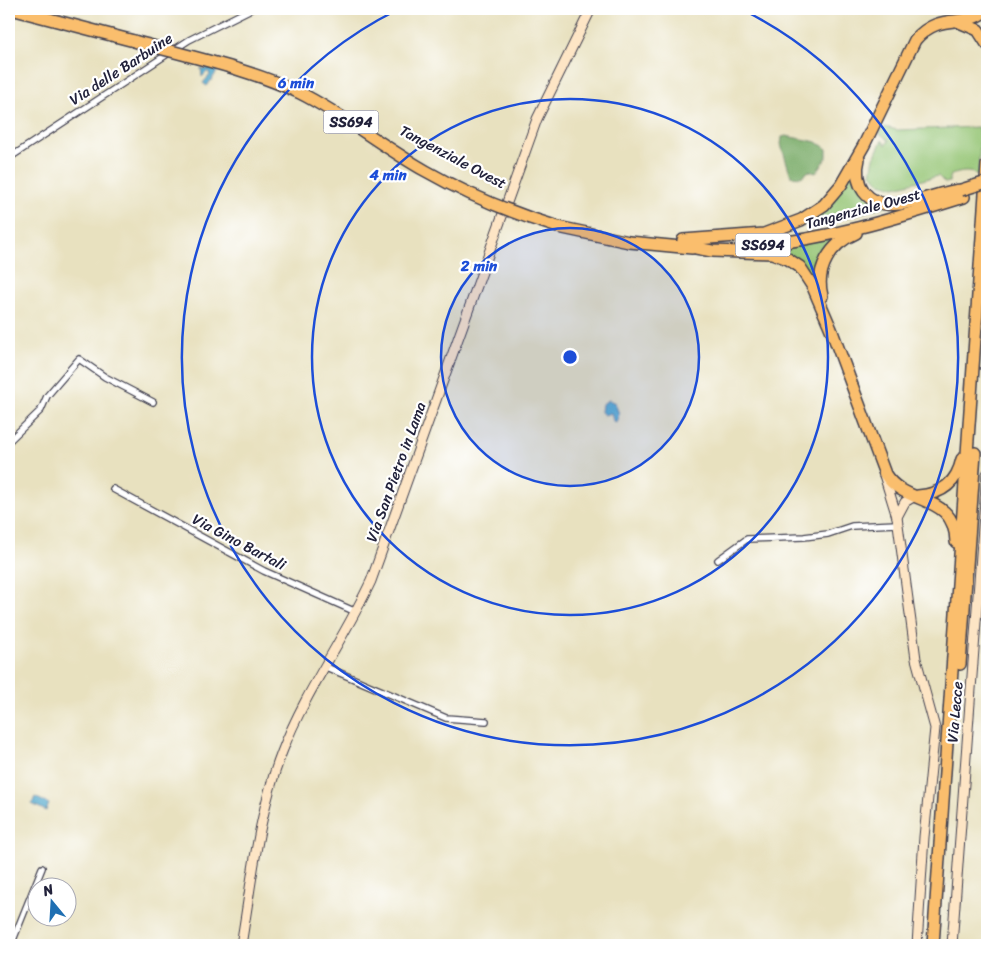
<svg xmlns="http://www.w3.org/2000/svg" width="996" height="954" viewBox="0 0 996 954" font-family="Sriracha,sans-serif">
  <rect width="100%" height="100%" fill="#fff"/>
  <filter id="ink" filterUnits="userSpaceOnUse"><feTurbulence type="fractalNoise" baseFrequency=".02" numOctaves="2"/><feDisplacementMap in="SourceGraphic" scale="10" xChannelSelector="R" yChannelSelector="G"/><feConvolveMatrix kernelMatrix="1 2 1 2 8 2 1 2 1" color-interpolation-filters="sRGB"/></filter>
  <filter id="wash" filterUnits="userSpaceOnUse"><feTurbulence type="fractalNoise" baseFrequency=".0096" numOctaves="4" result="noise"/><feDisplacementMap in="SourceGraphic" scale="20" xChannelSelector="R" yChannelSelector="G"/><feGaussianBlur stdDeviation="1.12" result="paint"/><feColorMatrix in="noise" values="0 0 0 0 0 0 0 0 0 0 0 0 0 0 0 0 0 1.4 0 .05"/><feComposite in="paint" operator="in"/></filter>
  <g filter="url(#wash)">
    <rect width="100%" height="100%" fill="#e8e1bf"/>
    <g fill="#95c575" stroke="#5c7458">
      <path d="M 885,127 L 897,130 L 978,127 L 980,144 L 978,175 C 968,170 961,172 951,175 L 949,182 L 945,183 L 938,176 L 895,187 L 880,183 L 871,173 L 874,158 L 882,140 L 886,145 L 889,140 L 879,133 Z"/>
      <path d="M 853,172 L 854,177 L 886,206 L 849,217 L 792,228 Z"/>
      <path d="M 843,236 C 825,248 817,260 816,283 L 767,248 Z"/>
    </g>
    <path fill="#78aa66" stroke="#4d6650" d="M 786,136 L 817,142 L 827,149 L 827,157 L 816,173 L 809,171 L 801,177 L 791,176 L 781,145 L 782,137 Z"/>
    <g fill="#4ca5c9" stroke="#376482">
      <path d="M 213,64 L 221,66 L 207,86 L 203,83 L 210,75 L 208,71 L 202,77 L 201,68 L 206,69 Z"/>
      <path d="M 609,400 L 615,403 L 619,414 L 616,423 L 613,421 L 611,413 L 604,415 L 601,412 L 602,404 Z"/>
      <path d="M 35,797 L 49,804 L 46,811 L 32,804 Z"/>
    </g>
  </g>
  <g filter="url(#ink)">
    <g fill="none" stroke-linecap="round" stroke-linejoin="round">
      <defs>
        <g id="street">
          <path d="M 9,158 L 189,40 L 251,9"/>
          <path d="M 9,441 L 41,410 L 47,396 L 79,359 L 105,377 L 153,402"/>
          <path d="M 113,489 L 264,571 L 356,612"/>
          <path d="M 718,560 L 747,539 L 804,537 L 828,534 L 852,526 L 897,524"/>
          <path d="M 326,667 L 446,718 L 486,721"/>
          <path d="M 11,945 L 42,868"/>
        </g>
        <g id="secondary">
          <path d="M 884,475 L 897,517 L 916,659 L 935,728 L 924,837 L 917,945"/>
          <path d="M 897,517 L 905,502 L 915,496"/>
          <path d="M 241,945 C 252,881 258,814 282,752 C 305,692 344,639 371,581 L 537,119 L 591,9"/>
          <path d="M 952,945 L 987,474"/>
        </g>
        <g id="highway">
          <path d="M 11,9 L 134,41"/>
          <path d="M 959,22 L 978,30 L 987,44"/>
          <path d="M 859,159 C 856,170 857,182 864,192 C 887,221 933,191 961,190"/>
          <path d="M 558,227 L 629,242 L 692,248"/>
          <path d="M 683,240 L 764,234 L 801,220 L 824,205 L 841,185 L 864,145 L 915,40 C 940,10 967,30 987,9"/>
          <path d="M 753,246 C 825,240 894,219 964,197"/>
          <path d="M 696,248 L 712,251 L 772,253 L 788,259 L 800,267 L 813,287 L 831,329 L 885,474 C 905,507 955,492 956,542"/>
          <path d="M 822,296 C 815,269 830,244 856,233"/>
          <path d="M 918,496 C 942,494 957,483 962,459"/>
          <path d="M 960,664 L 975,453"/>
          <path d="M 933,945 L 987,165"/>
        </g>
      </defs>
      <use href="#street" stroke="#403f4f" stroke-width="8"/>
      <use href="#secondary" stroke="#403f4f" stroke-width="11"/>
      <use href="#highway" stroke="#403f4f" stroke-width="14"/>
      <use href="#street" stroke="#fff" stroke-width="5.5"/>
      <use href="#secondary" stroke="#fde5c5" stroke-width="9"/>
      <use href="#highway" stroke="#fabe6d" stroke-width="11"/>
      <defs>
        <g id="highway-bridge">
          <path d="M 134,41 C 189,57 248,68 300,93 C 344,115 383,147 426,171 C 468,195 511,213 558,227"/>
          <path d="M 961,190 L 987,182"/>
        </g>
      </defs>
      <use href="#highway-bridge" stroke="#403f4f" stroke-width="14" stroke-linecap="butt"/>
      <use href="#highway-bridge" stroke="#fabe6d" stroke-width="11"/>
    </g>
  </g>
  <circle cx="570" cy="357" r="129" fill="#1d4ed8" fill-opacity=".12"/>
  <g fill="none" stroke="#1d4ed8" stroke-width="2.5">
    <circle cx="570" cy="357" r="129"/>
    <circle cx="570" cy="357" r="258"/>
    <path d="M743 10A388 388 0 1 1 397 10"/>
  </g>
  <g text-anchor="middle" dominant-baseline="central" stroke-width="4.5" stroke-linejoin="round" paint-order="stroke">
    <g fill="#fff" stroke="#646476" stroke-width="1">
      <rect x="323.5" y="110.5" width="55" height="23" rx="4"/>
      <rect x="735.5" y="233.5" width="55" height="23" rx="4"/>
    </g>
    <g font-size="14" font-weight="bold" fill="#22223b">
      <text x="351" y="122">SS694</text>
      <text x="763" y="245">SS694</text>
    </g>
    <g font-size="15" fill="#22223b" stroke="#fff">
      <text transform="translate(121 69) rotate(-33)">Via delle Barbuine</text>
      <text transform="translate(453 157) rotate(28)">Tangenziale Ovest</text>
      <text transform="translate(863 209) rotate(-15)">Tangenziale Ovest</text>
      <text transform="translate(396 472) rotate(-70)">Via San Pietro in Lama</text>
      <text transform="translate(239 542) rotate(28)">Via Gino Bartali</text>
      <text transform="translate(955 712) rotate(-85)">Via Lecce</text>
    </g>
  </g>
  <circle cx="570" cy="357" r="8" fill="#1d4ed8" stroke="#fff" stroke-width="2.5"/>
  <g font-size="15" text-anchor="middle" font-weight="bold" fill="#1d4ed8" stroke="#fff" stroke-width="4.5" stroke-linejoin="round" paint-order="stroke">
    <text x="296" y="88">6 min</text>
    <text x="388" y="180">4 min</text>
    <text x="479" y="271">2 min</text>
  </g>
  <rect width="996" height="954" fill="none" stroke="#fff" stroke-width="30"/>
  <g transform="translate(52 902) rotate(342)"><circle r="24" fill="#ffffff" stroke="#a7a7b1"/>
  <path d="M0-4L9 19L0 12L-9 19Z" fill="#1f6fb2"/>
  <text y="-8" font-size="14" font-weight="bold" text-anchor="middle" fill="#22223b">N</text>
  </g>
</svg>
